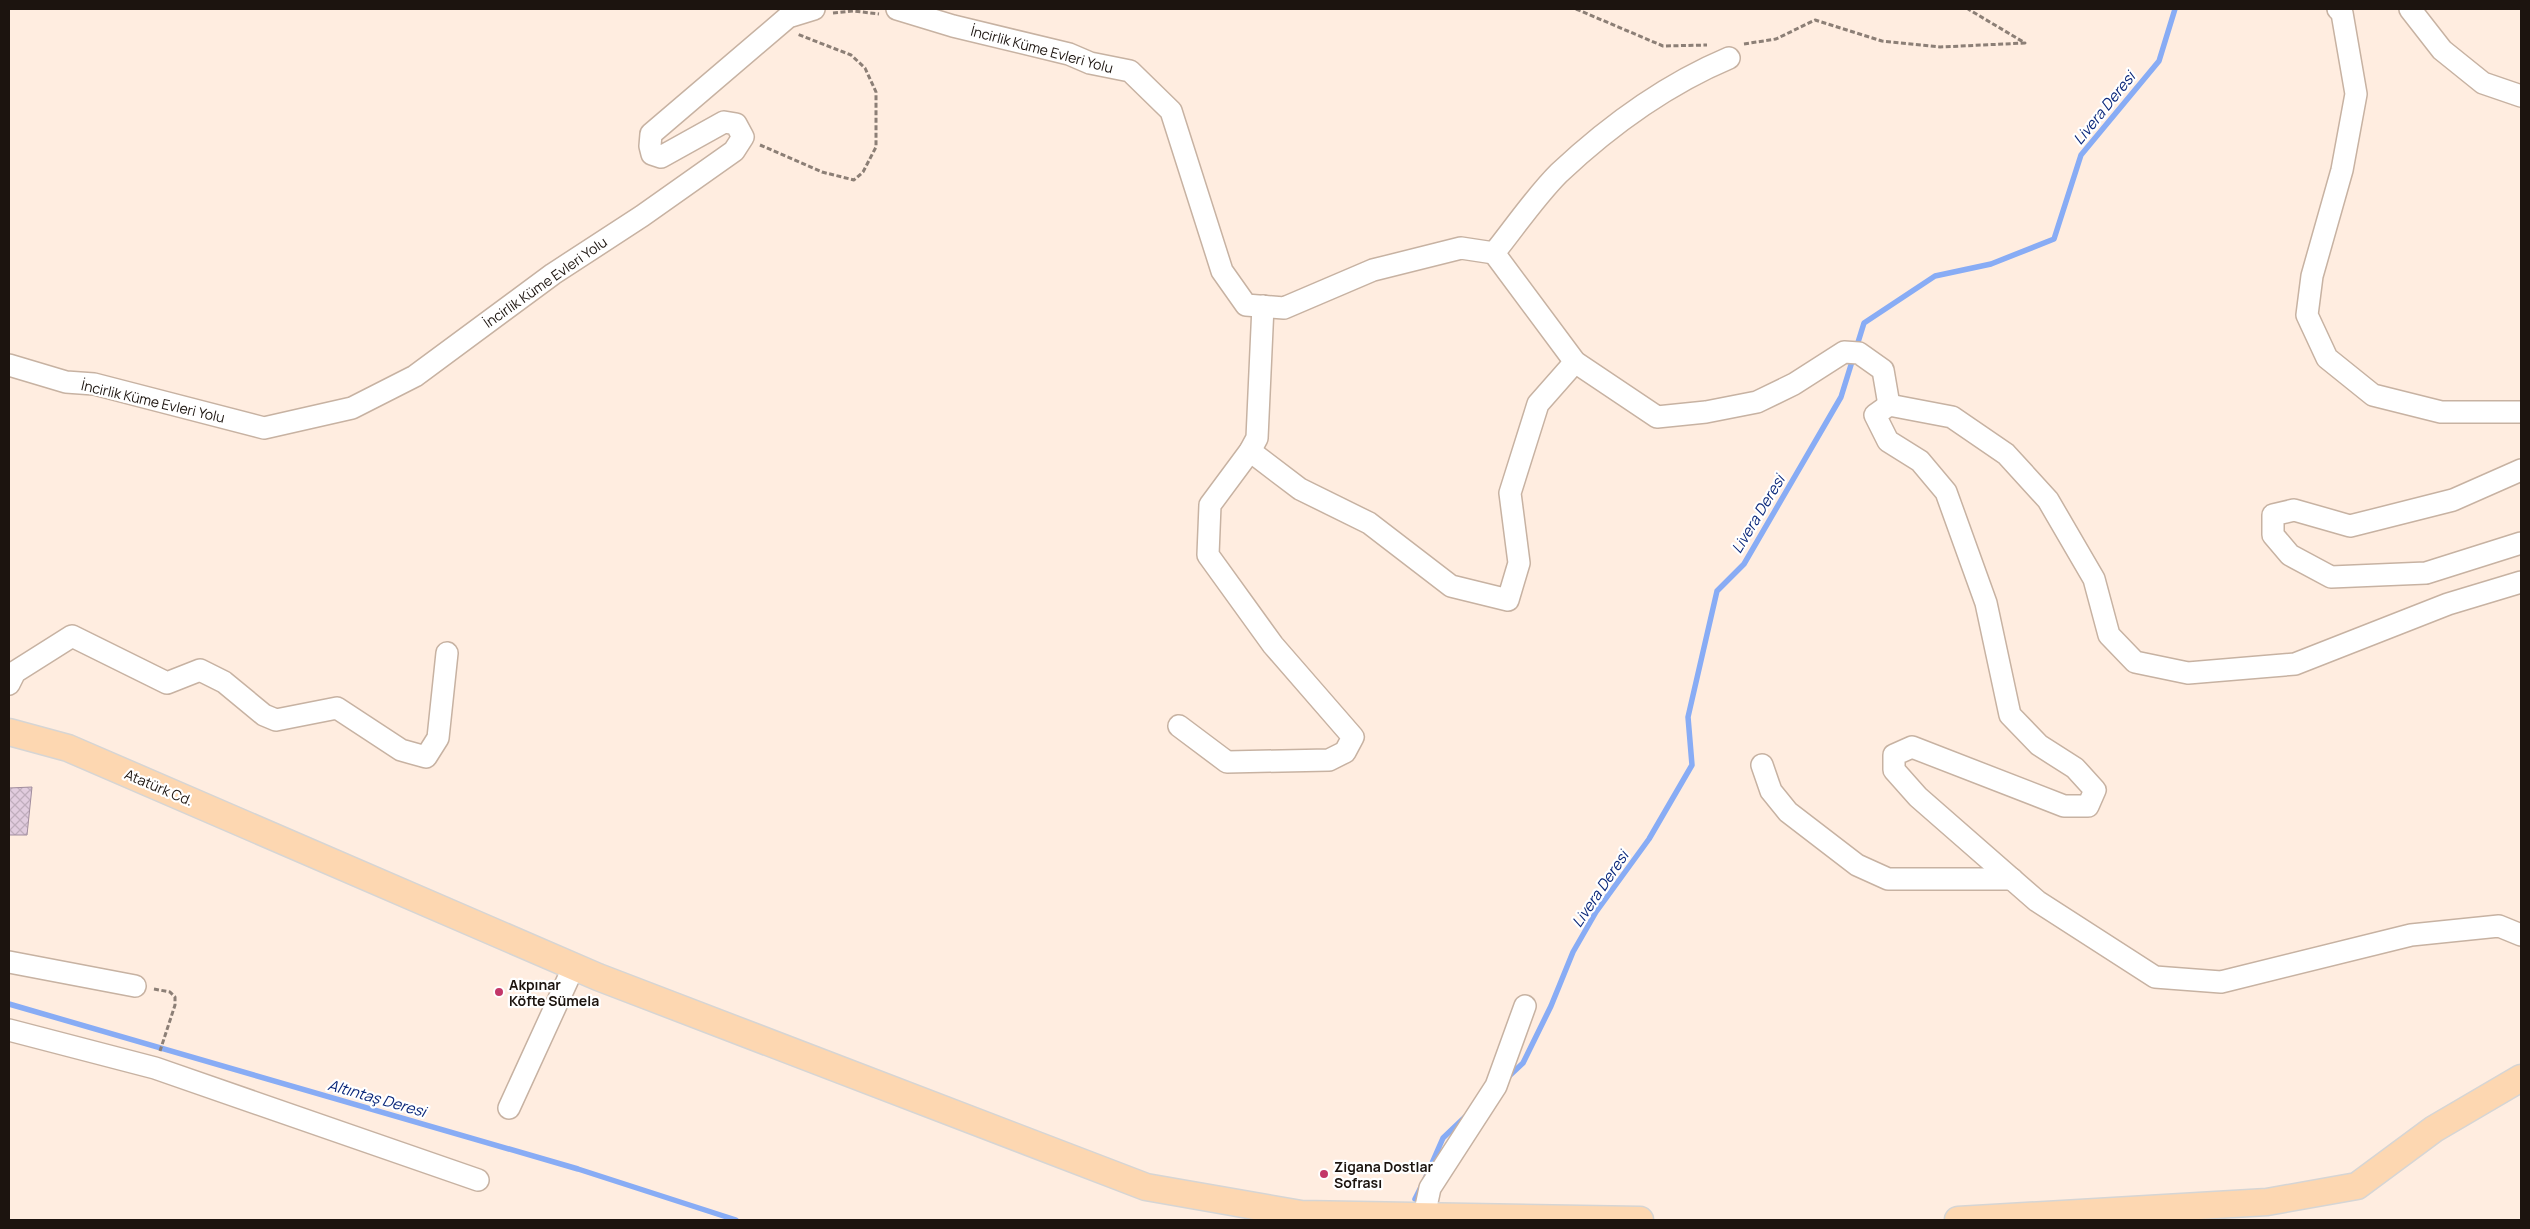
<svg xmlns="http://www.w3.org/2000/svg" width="2530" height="1229" viewBox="0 0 2530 1229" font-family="Manrope,sans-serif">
  <defs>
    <pattern id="building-cross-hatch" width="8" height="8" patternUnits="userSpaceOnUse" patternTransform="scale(1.25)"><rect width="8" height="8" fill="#e1ccde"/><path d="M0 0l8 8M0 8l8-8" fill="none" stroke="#c0aebd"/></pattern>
  </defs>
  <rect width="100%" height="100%" fill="#ffede0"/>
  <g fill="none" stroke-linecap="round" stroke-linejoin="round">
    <g stroke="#88acf5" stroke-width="5.5">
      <path d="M 9,1004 L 578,1169 L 736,1220"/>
      <path d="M 1507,1078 L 1523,1063 L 1551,1006 L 1573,952 L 1596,912 L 1649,839 L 1692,765 L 1688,717 L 1717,591 L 1744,564 L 1841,397 L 1864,323 L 1935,276 L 1991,264 L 2054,239 L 2081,155 L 2159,61 L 2175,9"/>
      <path d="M 1425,1179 L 1443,1138 L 1465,1117"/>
      <path d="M 1415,1199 L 1421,1187"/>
    </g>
  </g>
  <path fill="url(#building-cross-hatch)" stroke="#a18d9e" d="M 32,787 L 27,835 L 9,835 L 9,788 Z"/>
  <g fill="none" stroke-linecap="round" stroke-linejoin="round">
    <defs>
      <g id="minor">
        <path d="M 897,9 L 953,26 L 1069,54 L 1090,63 L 1130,71 L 1171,111 L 1222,271 L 1246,305 L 1284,308 L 1373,270 L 1461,248 L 1494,253"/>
        <path d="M 2338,9 L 2342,13 L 2356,94 L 2342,170 L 2312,276 L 2307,315 L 2327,358 L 2373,395 L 2441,412 L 2521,412"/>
        <path d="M 2410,9 L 2442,50 L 2483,83 L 2521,96"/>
        <path d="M 1729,58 C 1665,85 1609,126 1559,173 C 1535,197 1515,227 1494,253 L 1575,362 L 1657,417 L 1706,412 L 1757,402 L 1794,384 L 1844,352 L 1859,353 L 1883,370 L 1889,405"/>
        <path d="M 9,365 L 66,382 L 94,384 L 264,428 L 352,408 L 415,376 L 553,274 L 642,216 L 734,151 L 743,137 L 736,124 L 724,122 L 661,157 L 652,154 L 650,146 L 651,134 L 788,17 L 814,9"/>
        <path d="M 1250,451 L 1300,489 L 1369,523 L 1451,586 L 1508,600 L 1519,563 L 1510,493 L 1538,404 L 1575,362"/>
        <path d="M 2521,470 L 2453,500 L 2350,526 L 2294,510 L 2273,515 L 2273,535 L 2290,555 L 2331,577 L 2426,573 L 2521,543"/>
        <path d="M 2521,582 L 2448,604 L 2295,664 L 2188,673 L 2135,662 L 2109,635 L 2094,579 L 2048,500 L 2006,454 L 1952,417 L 1889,405 L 1875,415 L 1888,441 L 1920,461 L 1946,492 L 1986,603 L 2010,715 L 2039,745 L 2075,768 L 2095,790 L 2088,806 L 2064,806 L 1912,747 L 1894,755 L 1894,770 L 1918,797 L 2037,901 L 2155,977 L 2221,982 L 2411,935 L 2499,926 L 2521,935"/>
        <path d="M 9,684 L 15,672 L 72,636 L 167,683 L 200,670 L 224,682 L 264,715 L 276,720 L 337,708 L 401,750 L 426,757 L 438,738 L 447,653"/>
        <path d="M 1179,726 L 1227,762 L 1329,760 L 1345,752 L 1353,737 L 1273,645 L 1208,555 L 1210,505 L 1250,451 L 1257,438 L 1263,306"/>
        <path d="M 1762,765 L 1771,791 L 1788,812 L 1857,865 L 1888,879 L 2012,879"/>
        <path d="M 9,962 L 135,986"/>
        <path d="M 9,1030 L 155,1068 L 478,1180"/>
        <path d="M 509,1108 L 574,966"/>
        <path d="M 1424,1216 L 1430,1188 L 1496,1086 L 1525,1006"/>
      </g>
      <g id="major">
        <path d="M 9,732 L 68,748 L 598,977 L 1146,1187 L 1301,1214 L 1640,1220"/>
        <path d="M 1958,1220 L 2267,1202 L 2357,1186 L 2434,1129 L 2521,1078"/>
      </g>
    </defs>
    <use href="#minor" stroke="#c7b2a2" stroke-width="24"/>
    <use href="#major" stroke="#d6d5d4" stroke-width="29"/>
    <g stroke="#8c7f76" stroke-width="3" stroke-dasharray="5 2.5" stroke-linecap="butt">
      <path d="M 1576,9 L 1663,46 L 1707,45"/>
      <path d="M 833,13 L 854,11 L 879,14"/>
      <path d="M 1744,44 L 1776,39 L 1815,20 L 1882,41 L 1940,47 L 2025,43 L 1968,9"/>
      <path d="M 760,145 L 822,172 L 854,180 L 863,172 L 876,147 L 876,92 L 865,68 L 851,55 L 797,34"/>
      <path d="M 154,989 L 170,992 L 175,997 L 175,1005 L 160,1051"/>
    </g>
    <use href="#minor" stroke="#fff" stroke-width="21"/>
    <use href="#major" stroke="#fdd7b1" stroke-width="26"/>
  </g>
  <g fill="#c33769" stroke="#fff" stroke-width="2">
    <circle cx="499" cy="992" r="5"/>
    <circle cx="1324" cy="1174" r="5"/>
  </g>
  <g text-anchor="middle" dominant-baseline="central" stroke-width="4.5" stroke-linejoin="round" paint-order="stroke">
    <g font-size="14" fill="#1c140f" stroke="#fff">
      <text transform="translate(1042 49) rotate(15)">İncirlik Küme Evleri Yolu</text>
      <text transform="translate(545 282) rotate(-35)">İncirlik Küme Evleri Yolu</text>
      <text transform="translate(153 401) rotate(13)">İncirlik Küme Evleri Yolu</text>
      <text transform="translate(159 787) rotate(23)">Atatürk Cd.</text>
    </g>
    <g font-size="14" font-weight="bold" fill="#1c140f" stroke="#fff" text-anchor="start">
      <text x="509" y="984">Akpınar<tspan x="509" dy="16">Köfte Sümela</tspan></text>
      <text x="1334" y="1166">Zigana Dostlar<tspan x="1334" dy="16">Sofrası</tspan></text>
    </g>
    <g font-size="15" font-style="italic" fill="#0a277a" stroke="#fff">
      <text transform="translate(2104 108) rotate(-51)">Livera Deresi</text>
      <text transform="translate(1758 514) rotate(-59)">Livera Deresi</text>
      <text transform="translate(1600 889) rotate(-56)">Livera Deresi</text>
      <text transform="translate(377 1098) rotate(16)">Altıntaş Deresi</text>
    </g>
  </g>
  <rect width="2530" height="1229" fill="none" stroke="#1c140f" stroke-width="20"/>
</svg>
